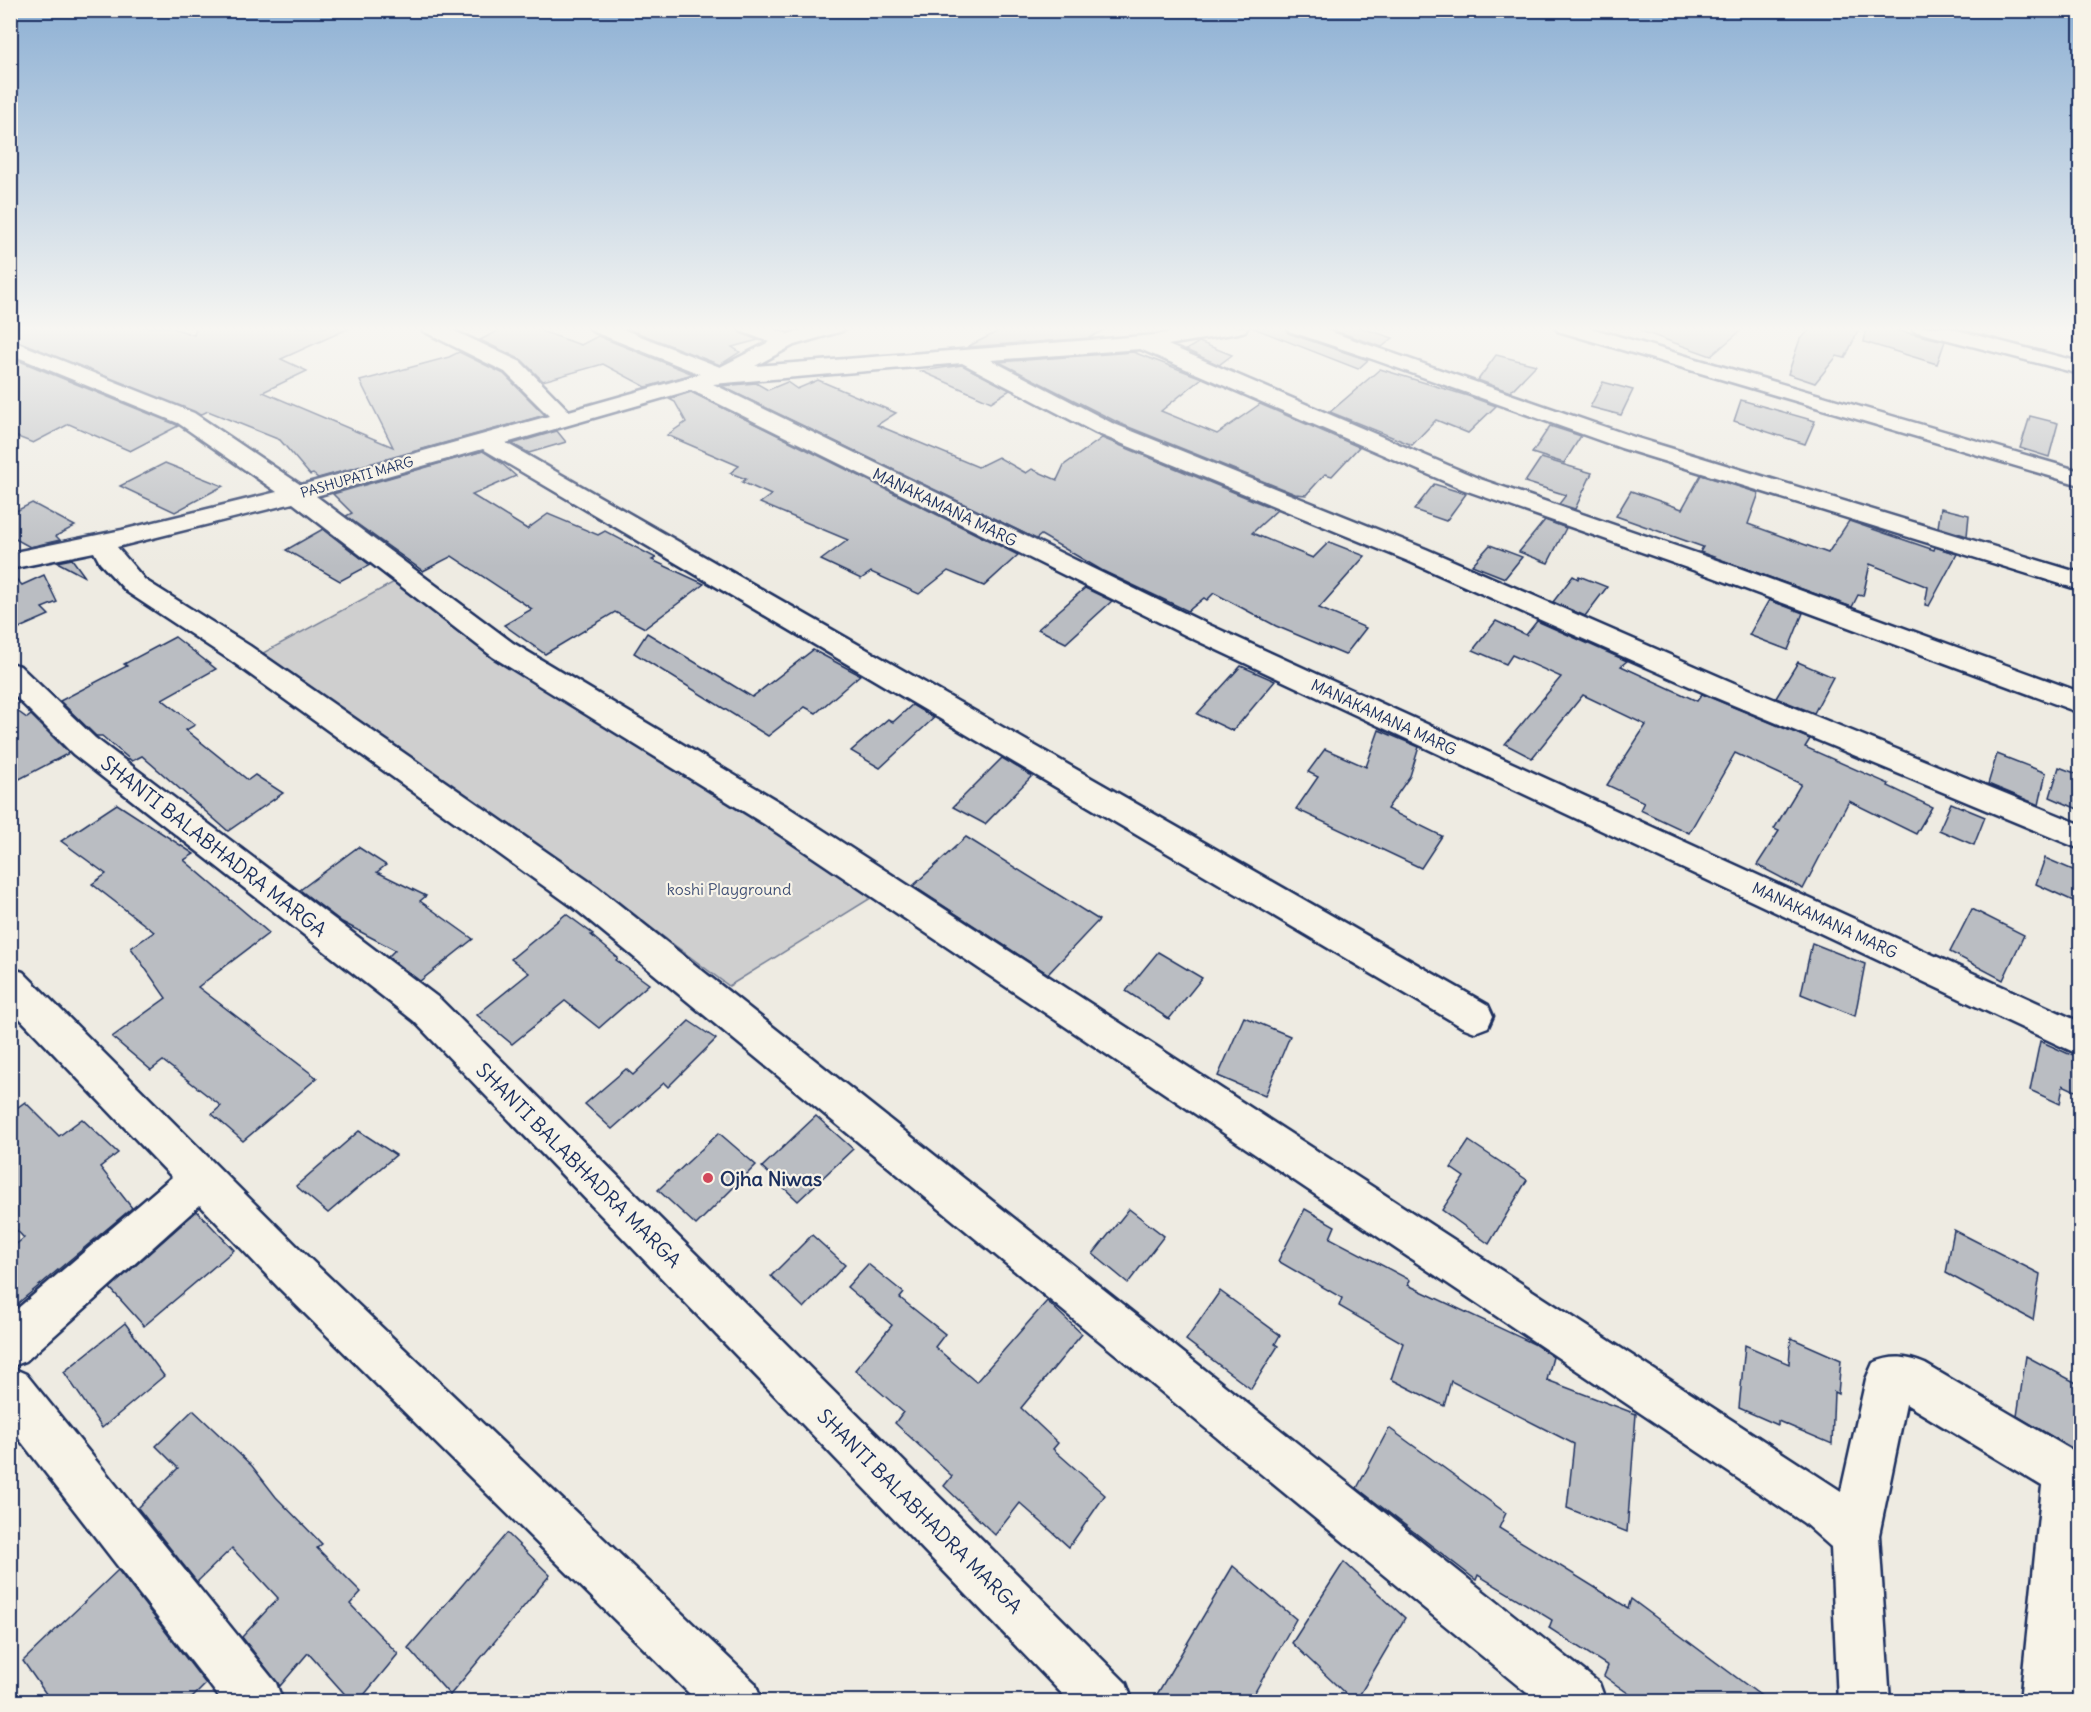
<svg xmlns="http://www.w3.org/2000/svg" width="2091" height="1712" viewBox="0 0 2091 1712" font-family="Delius,sans-serif">
  <rect width="100%" height="100%" fill="#eeebe2"/>
  <filter id="ink" filterUnits="userSpaceOnUse"><feTurbulence type="fractalNoise" baseFrequency=".0167" numOctaves="2"/><feDisplacementMap in="SourceGraphic" scale="12" xChannelSelector="R" yChannelSelector="G"/><feConvolveMatrix kernelMatrix="1 2 1 2 8 2 1 2 1" color-interpolation-filters="sRGB"/></filter>
  <g filter="url(#ink)">
    <path fill="#cfcfcf" stroke="#757f96" stroke-width="1.5" d="M 396,581 L 879,893 L 729,986 L 609,896 L 263,653 Z"/>
    <g fill="none" stroke-linecap="round" stroke-linejoin="round">
      <path stroke="#6e7992" stroke-width="6" d="M 834,332 L 851,327"/>
    </g>
    <g fill="#babdc2" stroke="#1b2f5e" stroke-width="1.5">
      <path d="M 10,327 L 170,327 L 194,335 L 196,327 L 352,327 L 281,359 L 307,371 L 263,392 L 393,447 L 360,381 L 449,357 L 459,352 L 504,374 L 545,415 L 318,478 L 313,474 L 310,475 L 280,440 L 208,411 L 200,415 L 10,338 Z"/>
      <path d="M 505,327 L 530,327 L 581,345 L 598,336 L 693,374 L 646,387 L 603,364 L 543,381 L 522,360 L 480,340 Z"/>
      <path d="M 623,327 L 736,327 L 740,333 L 758,340 L 732,347 L 740,352 L 720,365 Z"/>
      <path d="M 1007,327 L 1109,327 L 1089,338 L 967,347 Z"/>
      <path d="M 1251,327 L 1284,327 L 1288,333 L 1368,360 L 1358,369 Z"/>
      <path d="M 1324,327 L 1359,327 L 1393,338 L 1382,347 Z"/>
      <path d="M 1642,327 L 1745,327 L 1711,356 L 1641,331 Z"/>
      <path d="M 1813,327 L 1860,327 L 1845,358 L 1837,356 L 1815,383 L 1788,374 L 1800,339 Z"/>
      <path d="M 1867,327 L 1882,327 L 1945,341 L 1937,364 L 1864,342 Z"/>
      <path d="M 1199,342 L 1232,355 L 1219,365 L 1186,350 Z"/>
      <path d="M 1133,352 L 1202,378 L 1161,411 L 1217,434 L 1260,404 L 1359,447 L 1332,476 L 1325,474 L 1306,495 L 1295,494 L 1121,424 L 999,362 Z"/>
      <path d="M 1496,355 L 1536,365 L 1510,392 L 1478,380 Z"/>
      <path d="M 10,357 L 177,425 L 178,426 L 130,451 L 69,424 L 33,443 L 10,434 Z"/>
      <path d="M 962,365 L 1010,390 L 991,402 L 921,371 Z"/>
      <path d="M 1380,369 L 1468,396 L 1496,406 L 1468,433 L 1436,420 L 1412,445 L 1330,412 Z"/>
      <path d="M 818,380 L 896,413 L 877,425 L 978,467 L 998,457 L 1026,473 L 1032,469 L 1057,480 L 1064,465 L 1102,438 L 1277,510 L 1252,533 L 1313,558 L 1329,542 L 1365,556 L 1319,608 L 1366,628 L 1345,655 L 1276,626 L 1214,593 L 1207,600 L 1204,598 L 1188,611 L 1103,571 L 1041,535 L 1036,539 L 721,386 L 756,383 L 768,390 L 787,382 L 797,389 Z"/>
      <path d="M 1603,382 L 1633,390 L 1621,415 L 1590,407 Z"/>
      <path d="M 691,392 L 1018,555 L 984,586 L 948,571 L 919,594 L 871,572 L 861,579 L 821,560 L 848,540 L 760,503 L 771,495 L 742,482 L 746,479 L 730,473 L 739,466 L 667,435 L 686,422 L 675,402 L 669,399 Z"/>
      <path d="M 1741,400 L 1815,421 L 1805,444 L 1734,421 Z"/>
      <path d="M 2030,416 L 2058,423 L 2049,457 L 2020,448 Z"/>
      <path d="M 1550,426 L 1581,436 L 1564,463 L 1532,453 Z"/>
      <path d="M 557,431 L 566,442 L 529,453 L 512,444 Z"/>
      <path d="M 483,451 L 500,462 L 516,476 L 472,495 L 527,529 L 548,514 L 598,535 L 605,531 L 656,558 L 652,560 L 704,584 L 645,628 L 615,612 L 545,654 L 504,625 L 532,609 L 452,556 L 423,571 L 346,516 L 352,513 L 333,494 Z"/>
      <path d="M 1541,458 L 1592,473 L 1575,509 L 1559,504 L 1566,495 L 1525,482 Z"/>
      <path d="M 165,463 L 223,486 L 175,512 L 120,486 Z"/>
      <path d="M 1701,475 L 1759,493 L 1748,524 L 1828,553 L 1849,521 L 1934,550 L 1935,547 L 1957,554 L 1929,606 L 1925,605 L 1928,587 L 1870,564 L 1863,596 L 1858,595 L 1852,607 L 1700,552 L 1703,547 L 1616,516 L 1631,491 L 1682,509 Z"/>
      <path d="M 1434,484 L 1466,494 L 1446,521 L 1414,510 Z"/>
      <path d="M 32,503 L 75,526 L 56,536 L 60,540 L 30,547 L 10,536 L 10,514 Z"/>
      <path d="M 1941,508 L 1969,515 L 1967,536 L 1938,527 Z"/>
      <path d="M 1545,520 L 1566,528 L 1548,563 L 1519,552 Z"/>
      <path d="M 323,529 L 370,565 L 340,581 L 286,550 Z"/>
      <path d="M 1490,545 L 1522,557 L 1505,578 L 1472,565 Z"/>
      <path d="M 72,559 L 85,577 L 57,562 Z"/>
      <path d="M 10,573 L 22,585 L 44,575 L 57,602 L 42,608 L 49,615 L 10,632 Z"/>
      <path d="M 1573,576 L 1578,579 L 1579,576 L 1607,587 L 1585,616 L 1553,602 Z"/>
      <path d="M 1085,588 L 1112,601 L 1066,643 L 1038,629 Z"/>
      <path d="M 1769,600 L 1803,613 L 1788,650 L 1749,635 Z"/>
      <path d="M 1496,621 L 1526,635 L 1537,621 L 1627,661 L 1621,666 L 1697,701 L 1702,694 L 1810,739 L 1805,747 L 1889,784 L 1888,786 L 1932,807 L 1916,834 L 1849,801 L 1803,889 L 1757,865 L 1779,831 L 1774,829 L 1801,784 L 1735,753 L 1689,833 L 1640,810 L 1644,802 L 1607,785 L 1646,725 L 1583,695 L 1532,758 L 1505,744 L 1561,677 L 1512,655 L 1506,664 L 1473,650 Z"/>
      <path d="M 647,633 L 752,697 L 813,650 L 860,675 L 816,713 L 805,707 L 768,736 L 634,653 Z"/>
      <path d="M 175,637 L 216,669 L 162,699 L 195,725 L 186,730 L 248,780 L 255,775 L 283,793 L 228,831 L 142,756 L 132,761 L 102,736 L 96,736 L 60,701 L 127,666 L 124,664 Z"/>
      <path d="M 1798,662 L 1833,677 L 1814,713 L 1776,698 Z"/>
      <path d="M 1241,666 L 1275,681 L 1233,731 L 1197,714 Z"/>
      <path d="M 912,705 L 934,718 L 880,768 L 851,751 L 888,719 L 893,722 Z"/>
      <path d="M 10,706 L 27,718 L 31,715 L 69,753 L 10,784 Z"/>
      <path d="M 1379,730 L 1419,747 L 1410,776 L 1387,809 L 1442,836 L 1421,868 L 1296,809 L 1318,777 L 1308,772 L 1325,749 L 1366,767 Z"/>
      <path d="M 1997,754 L 2046,773 L 2039,805 L 1988,784 Z"/>
      <path d="M 1002,758 L 1032,776 L 985,824 L 953,807 Z"/>
      <path d="M 2059,767 L 2080,775 L 2080,810 L 2050,797 Z"/>
      <path d="M 1951,803 L 1985,817 L 1974,845 L 1939,830 Z"/>
      <path d="M 117,804 L 194,854 L 184,860 L 269,933 L 198,987 L 317,1078 L 243,1141 L 212,1114 L 221,1106 L 163,1061 L 151,1070 L 112,1037 L 166,998 L 131,948 L 154,932 L 92,884 L 106,874 L 61,841 Z"/>
      <path d="M 966,837 L 1099,920 L 1048,974 L 913,886 Z"/>
      <path d="M 358,847 L 386,865 L 377,872 L 426,896 L 420,901 L 473,939 L 420,981 L 388,957 L 395,950 L 342,922 L 300,890 Z"/>
      <path d="M 2045,858 L 2080,873 L 2080,904 L 2036,884 Z"/>
      <path d="M 1972,909 L 2024,935 L 2003,980 L 1950,952 Z"/>
      <path d="M 566,914 L 593,934 L 591,935 L 618,958 L 616,960 L 649,984 L 599,1028 L 565,1001 L 512,1044 L 477,1015 L 529,973 L 511,959 Z"/>
      <path d="M 1812,943 L 1865,964 L 1855,1016 L 1801,994 Z"/>
      <path d="M 1158,952 L 1202,978 L 1169,1019 L 1126,991 Z"/>
      <path d="M 1244,1017 L 1290,1036 L 1265,1096 L 1218,1076 Z"/>
      <path d="M 689,1021 L 716,1039 L 668,1087 L 664,1083 L 612,1129 L 585,1104 L 626,1069 L 633,1075 Z"/>
      <path d="M 2040,1041 L 2080,1059 L 2080,1093 L 2063,1085 L 2060,1104 L 2030,1090 Z"/>
      <path d="M 25,1102 L 59,1136 L 82,1119 L 118,1153 L 100,1167 L 132,1208 L 10,1310 L 10,1249 L 24,1238 L 10,1223 L 10,1113 Z"/>
      <path d="M 816,1116 L 853,1149 L 798,1201 L 762,1167 Z"/>
      <path d="M 359,1131 L 396,1155 L 328,1213 L 296,1186 Z"/>
      <path d="M 719,1133 L 756,1165 L 696,1225 L 658,1190 Z"/>
      <path d="M 1469,1141 L 1527,1180 L 1489,1244 L 1442,1210 L 1464,1177 L 1451,1168 Z"/>
      <path d="M 1129,1209 L 1164,1236 L 1128,1283 L 1093,1254 Z"/>
      <path d="M 1305,1209 L 1335,1226 L 1330,1238 L 1410,1280 L 1408,1285 L 1534,1344 L 1553,1357 L 1547,1380 L 1636,1414 L 1627,1532 L 1567,1508 L 1574,1444 L 1451,1381 L 1444,1406 L 1391,1379 L 1403,1343 L 1339,1306 L 1342,1298 L 1278,1261 Z"/>
      <path d="M 197,1211 L 234,1250 L 144,1326 L 110,1288 Z"/>
      <path d="M 1954,1230 L 2040,1274 L 2033,1320 L 1946,1273 Z"/>
      <path d="M 812,1235 L 845,1265 L 804,1308 L 771,1276 Z"/>
      <path d="M 868,1264 L 904,1293 L 900,1298 L 945,1334 L 935,1347 L 976,1382 L 1047,1301 L 1082,1334 L 1021,1408 L 1058,1443 L 1053,1449 L 1105,1495 L 1069,1547 L 1020,1503 L 995,1535 L 944,1486 L 952,1476 L 895,1423 L 903,1412 L 855,1370 L 892,1325 L 847,1287 Z"/>
      <path d="M 1220,1291 L 1280,1335 L 1275,1344 L 1278,1346 L 1251,1389 L 1186,1340 Z"/>
      <path d="M 125,1323 L 164,1376 L 102,1428 L 64,1372 Z"/>
      <path d="M 1791,1338 L 1841,1360 L 1838,1394 L 1834,1392 L 1832,1444 L 1778,1421 L 1778,1425 L 1739,1408 L 1745,1345 L 1789,1364 Z"/>
      <path d="M 2026,1356 L 2080,1385 L 2080,1453 L 2017,1416 Z"/>
      <path d="M 193,1410 L 252,1466 L 276,1497 L 322,1544 L 317,1548 L 361,1592 L 350,1604 L 398,1654 L 359,1701 L 351,1701 L 308,1653 L 280,1686 L 242,1637 L 278,1598 L 232,1548 L 197,1582 L 138,1508 L 178,1468 L 156,1446 Z"/>
      <path d="M 1389,1428 L 1506,1513 L 1499,1528 L 1628,1608 L 1631,1599 L 1768,1701 L 1639,1701 L 1604,1676 L 1608,1666 L 1549,1628 L 1552,1620 L 1478,1575 L 1476,1580 L 1357,1488 Z"/>
      <path d="M 507,1533 L 550,1575 L 450,1695 L 408,1648 Z"/>
      <path d="M 1344,1562 L 1405,1618 L 1356,1701 L 1353,1701 L 1292,1643 Z"/>
      <path d="M 1233,1566 L 1296,1619 L 1250,1701 L 1153,1701 Z"/>
      <path d="M 118,1570 L 206,1684 L 189,1701 L 51,1701 L 23,1661 Z"/>
    </g>
    <g fill="none" stroke-linecap="round" stroke-linejoin="round">
      <defs>
        <g id="minor">
          <path d="M 420,327 L 446,327 L 521,362 L 569,411 L 700,374 L 592,331 L 589,327 L 617,327 L 720,367 L 769,342 L 741,331 L 738,327 L 768,327 L 788,334 L 813,327 L 845,327 L 842,331 L 794,345 L 755,366 L 1156,335 L 1202,327 L 1248,327 L 1245,331 L 1238,333 L 1168,345 L 1480,479 L 1728,564 L 2080,692 L 2080,713 L 1710,576 L 1462,489 L 1140,349 L 991,360 L 1112,423 L 1426,549 L 1734,683 L 2080,824 L 2080,849 L 1714,697 L 1408,561 L 1096,433 L 962,363 L 713,384 L 1205,623 L 2080,1022 L 2080,1055 L 1185,635 L 691,390 L 506,443 L 1488,1005 L 1493,1016 L 1488,1027 L 1475,1032 L 1462,1027 L 483,449 L 316,496 L 513,643 L 786,806 L 1841,1491 L 1866,1379 L 1873,1363 C 1892,1355 1906,1356 1925,1364 L 2080,1455 L 2080,1601 L 2072,1702 L 2020,1702 L 2042,1486 L 1906,1404 L 1879,1535 L 1890,1702 L 1838,1702 L 1831,1547 L 1804,1523 L 764,824 L 493,657 L 293,503 L 117,547 L 145,580 L 250,646 L 597,887 L 1599,1683 L 1606,1702 L 1538,1702 L 573,907 L 230,660 L 127,592 L 100,563 L 94,552 L 10,569 L 10,553 L 122,530 L 277,492 L 178,423 L 10,354 L 10,340 L 194,413 L 301,485 L 549,416 L 505,372 L 423,331 Z"/>
          <path d="M 1286,327 L 1317,327 L 1637,438 L 2080,573 L 2080,590 L 1621,448 L 1375,360 L 1289,331 Z"/>
          <path d="M 1555,327 L 1587,327 L 2080,471 L 2080,485 L 1558,331 Z"/>
          <path d="M 1911,327 L 1945,327 L 2080,362 L 2080,374 L 1914,331 Z"/>
          <path d="M 10,663 L 20,666 L 95,738 L 440,999 L 1126,1683 L 1133,1702 L 1070,1702 L 414,1021 L 73,754 L 10,691 Z"/>
          <path d="M 10,968 L 23,972 L 309,1258 L 755,1683 L 762,1702 L 698,1702 L 279,1288 L 200,1205 L 26,1361 L 10,1367 L 10,1315 L 172,1177 L 10,1008 Z"/>
          <path d="M 10,1367 L 26,1374 L 276,1683 L 283,1702 L 223,1702 L 10,1427 Z"/>
        </g>
      </defs>
      <use href="#minor" stroke="#1b2f5e" stroke-width="5"/>
      <use href="#minor" fill="#f7f3e8" fill-rule="evenodd"/>
    </g>
  </g>
  <linearGradient id="sky" x2="0" y2="1"><stop stop-color="#8db0d4"/><stop offset="0.58" stop-color="#f7f6f2"/><stop offset="1" stop-color="#f7f6f2" stop-opacity="0"/></linearGradient>
  <rect width="2091" height="567" fill="url(#sky)"/>
  <circle fill="#d1495b" stroke="#f7f3e8" stroke-width="2" cx="708" cy="1178" r="6"/>
  <g text-anchor="middle" dominant-baseline="central" stroke-width="4.5" stroke-linejoin="round" paint-order="stroke">
    <g font-size="14" fill="#1b2f5e" stroke="#f7f3e8">
      <text transform="translate(357 477) rotate(-16)">PASHUPATI MARG</text>
    </g>
    <g font-size="16" fill="#1b2f5e" stroke="#f7f3e8">
      <text transform="translate(945 507) rotate(26)">MANAKAMANA MARG</text>
      <text transform="translate(1384 717) rotate(25)">MANAKAMANA MARG</text>
      <text transform="translate(1825 920) rotate(25)">MANAKAMANA MARG</text>
    </g>
    <g font-size="16" fill="#3f4f75" stroke="#f7f3e8">
      <text x="729" y="889">koshi Playground</text>
    </g>
    <g font-size="20" fill="#1b2f5e" stroke="#f7f3e8">
      <text transform="translate(214 846) rotate(38)">SHANTI BALABHADRA MARGA</text>
      <text transform="translate(579 1165) rotate(45)">SHANTI BALABHADRA MARGA</text>
      <text transform="translate(920 1511) rotate(45)">SHANTI BALABHADRA MARGA</text>
    </g>
    <g font-size="20" font-weight="bold" fill="#1b2f5e" stroke="#f7f3e8" text-anchor="start">
      <text x="720" y="1178">Ojha Niwas</text>
    </g>
  </g>
  <rect width="2091" height="1712" fill="none" stroke="#f7f3e8" stroke-width="36"/>
  <rect x="18" y="18" width="2055" height="1676" fill="none" stroke="#1b2f5e" stroke-width="2" filter="url(#ink)"/>
</svg>
